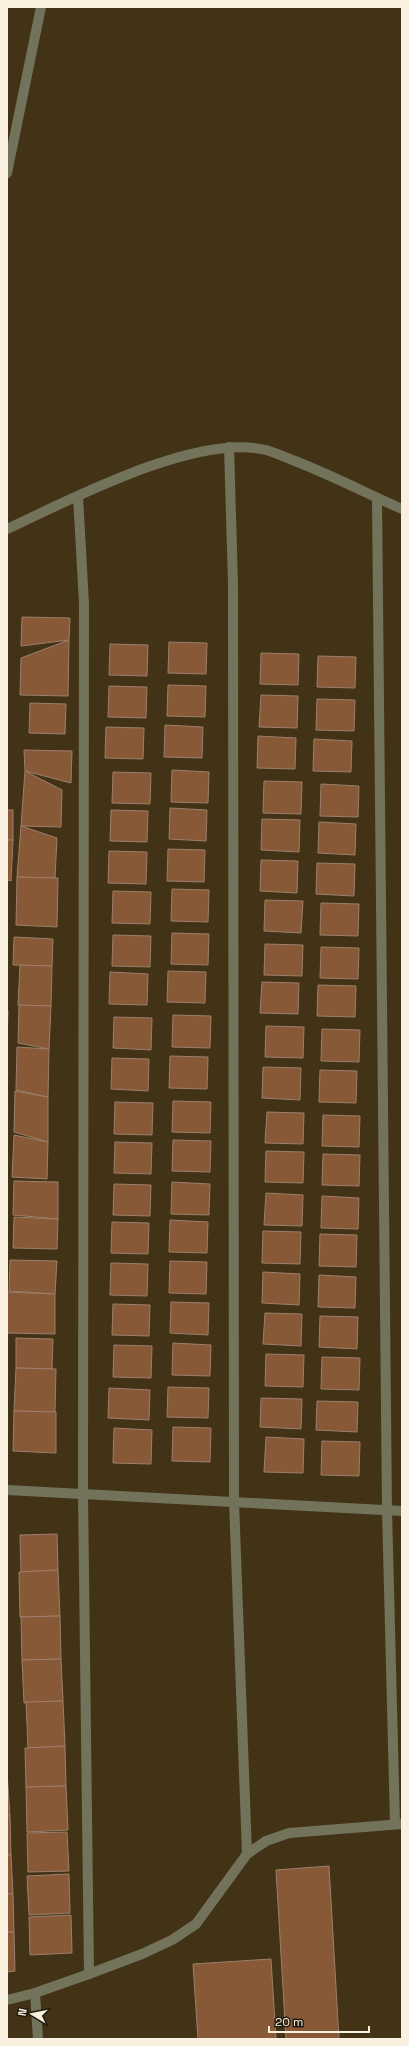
<svg xmlns="http://www.w3.org/2000/svg" width="409" height="2046" viewBox="0 0 409 2046" font-family="'Space Grotesk',sans-serif">
  <rect width="100%" height="100%" fill="#423317"/>
  <g fill="#885937" stroke="#9d7f6b">
    <path d="M 22,617 L 70,618 L 69,640 L 21,646 Z"/>
    <path d="M 69,640 L 68,696 L 20,695 L 21,658 Z"/>
    <path d="M 169,642 L 207,643 L 206,674 L 168,673 Z"/>
    <path d="M 110,644 L 148,645 L 147,676 L 109,675 Z"/>
    <path d="M 261,653 L 299,654 L 298,685 L 260,684 Z"/>
    <path d="M 318,656 L 356,657 L 355,688 L 317,687 Z"/>
    <path d="M 168,685 L 206,686 L 205,717 L 167,716 Z"/>
    <path d="M 109,686 L 147,687 L 146,718 L 108,717 Z"/>
    <path d="M 261,695 L 298,696 L 297,728 L 259,727 Z"/>
    <path d="M 317,699 L 355,700 L 354,731 L 316,730 Z"/>
    <path d="M 30,703 L 66,704 L 65,734 L 29,733 Z"/>
    <path d="M 165,725 L 203,727 L 202,758 L 164,757 Z"/>
    <path d="M 106,727 L 144,728 L 143,759 L 105,758 Z"/>
    <path d="M 258,736 L 296,738 L 295,769 L 257,768 Z"/>
    <path d="M 314,739 L 352,741 L 351,772 L 313,771 Z"/>
    <path d="M 24,750 L 72,751 L 71,783 L 25,771 Z"/>
    <path d="M 172,770 L 209,772 L 208,803 L 171,802 Z"/>
    <path d="M 25,771 L 62,790 L 61,827 L 21,826 Z"/>
    <path d="M 113,772 L 151,773 L 150,804 L 112,803 Z"/>
    <path d="M 264,781 L 302,782 L 301,814 L 263,813 Z"/>
    <path d="M 321,784 L 359,786 L 358,817 L 320,816 Z"/>
    <path d="M 170,808 L 207,810 L 206,841 L 169,839 Z"/>
    <rect x="7" y="810" width="6" height="30"/>
    <path d="M 111,810 L 148,811 L 147,842 L 110,841 Z"/>
    <path d="M 262,819 L 300,820 L 299,852 L 261,850 Z"/>
    <path d="M 319,822 L 356,824 L 355,855 L 318,853 Z"/>
    <path d="M 21,826 L 57,838 L 55,878 L 17,877 Z"/>
    <path d="M 7,840 L 13,840 L 11,881 L 7,880 Z"/>
    <path d="M 168,849 L 205,850 L 204,882 L 167,881 Z"/>
    <path d="M 109,851 L 147,852 L 146,884 L 108,883 Z"/>
    <path d="M 261,860 L 298,861 L 297,893 L 260,891 Z"/>
    <path d="M 317,863 L 355,864 L 354,896 L 316,894 Z"/>
    <path d="M 17,877 L 58,878 L 57,927 L 16,925 Z"/>
    <path d="M 172,889 L 209,890 L 208,922 L 171,921 Z"/>
    <path d="M 113,891 L 151,892 L 150,924 L 112,923 Z"/>
    <path d="M 265,900 L 303,901 L 301,933 L 264,931 Z"/>
    <path d="M 321,903 L 359,904 L 358,936 L 320,935 Z"/>
    <path d="M 172,933 L 209,934 L 208,965 L 171,964 Z"/>
    <path d="M 113,935 L 151,936 L 150,967 L 112,966 Z"/>
    <path d="M 14,937 L 53,939 L 52,966 L 13,965 Z"/>
    <path d="M 265,944 L 303,945 L 302,976 L 264,975 Z"/>
    <path d="M 321,947 L 359,948 L 358,979 L 320,978 Z"/>
    <path d="M 20,965 L 52,966 L 51,1006 L 18,1005 Z"/>
    <path d="M 168,971 L 206,972 L 205,1003 L 167,1002 Z"/>
    <path d="M 110,972 L 148,974 L 147,1005 L 109,1004 Z"/>
    <path d="M 262,982 L 299,983 L 298,1014 L 260,1013 Z"/>
    <path d="M 318,985 L 356,986 L 355,1017 L 317,1016 Z"/>
    <path d="M 19,1005 L 51,1006 L 49,1049 L 18,1043 Z"/>
    <path d="M 7,1011 L 8,1011 L 7,1047 Z"/>
    <path d="M 173,1015 L 211,1016 L 210,1048 L 172,1047 Z"/>
    <path d="M 114,1017 L 152,1018 L 151,1050 L 113,1048 Z"/>
    <path d="M 266,1026 L 304,1027 L 303,1058 L 265,1057 Z"/>
    <path d="M 322,1029 L 360,1030 L 359,1062 L 321,1061 Z"/>
    <path d="M 17,1047 L 49,1049 L 48,1097 L 16,1090 Z"/>
    <path d="M 170,1056 L 208,1057 L 207,1089 L 169,1088 Z"/>
    <path d="M 112,1058 L 149,1059 L 148,1091 L 111,1089 Z"/>
    <path d="M 263,1067 L 301,1068 L 300,1100 L 262,1098 Z"/>
    <path d="M 320,1070 L 357,1071 L 356,1103 L 319,1102 Z"/>
    <path d="M 15,1091 L 48,1097 L 48,1142 L 14,1132 Z"/>
    <path d="M 173,1101 L 211,1102 L 210,1133 L 172,1132 Z"/>
    <path d="M 115,1102 L 153,1103 L 152,1135 L 114,1134 Z"/>
    <path d="M 267,1112 L 304,1113 L 303,1144 L 265,1143 Z"/>
    <path d="M 323,1115 L 360,1116 L 359,1147 L 322,1146 Z"/>
    <path d="M 14,1135 L 48,1142 L 47,1179 L 12,1177 Z"/>
    <path d="M 173,1140 L 211,1141 L 210,1172 L 172,1171 Z"/>
    <path d="M 115,1142 L 152,1143 L 151,1174 L 114,1173 Z"/>
    <path d="M 266,1151 L 304,1152 L 303,1183 L 265,1182 Z"/>
    <path d="M 323,1154 L 360,1155 L 359,1186 L 322,1185 Z"/>
    <path d="M 14,1181 L 58,1182 L 58,1219 L 13,1215 Z"/>
    <path d="M 172,1182 L 210,1184 L 209,1215 L 171,1214 Z"/>
    <path d="M 114,1184 L 151,1185 L 150,1216 L 113,1215 Z"/>
    <path d="M 266,1193 L 303,1195 L 302,1226 L 264,1225 Z"/>
    <path d="M 322,1196 L 359,1198 L 358,1229 L 321,1228 Z"/>
    <path d="M 14,1217 L 58,1219 L 57,1249 L 13,1248 Z"/>
    <path d="M 170,1220 L 208,1222 L 207,1253 L 169,1252 Z"/>
    <path d="M 112,1222 L 149,1223 L 148,1254 L 111,1253 Z"/>
    <path d="M 263,1231 L 301,1232 L 300,1264 L 262,1263 Z"/>
    <path d="M 320,1234 L 357,1235 L 356,1267 L 319,1266 Z"/>
    <path d="M 10,1260 L 57,1261 L 55,1294 L 9,1291 Z"/>
    <path d="M 170,1261 L 207,1262 L 206,1294 L 169,1293 Z"/>
    <path d="M 111,1263 L 148,1264 L 147,1296 L 110,1295 Z"/>
    <path d="M 263,1272 L 300,1274 L 299,1305 L 262,1303 Z"/>
    <path d="M 319,1275 L 356,1277 L 355,1308 L 318,1307 Z"/>
    <path d="M 7,1292 L 55,1294 L 55,1334 L 7,1333 Z"/>
    <path d="M 171,1302 L 209,1303 L 208,1335 L 170,1333 Z"/>
    <path d="M 113,1304 L 150,1305 L 149,1336 L 112,1335 Z"/>
    <path d="M 265,1313 L 302,1314 L 301,1346 L 263,1344 Z"/>
    <path d="M 320,1316 L 358,1317 L 357,1349 L 319,1347 Z"/>
    <path d="M 16,1338 L 53,1339 L 52,1369 L 16,1368 Z"/>
    <path d="M 173,1343 L 211,1345 L 210,1376 L 172,1375 Z"/>
    <path d="M 114,1345 L 152,1346 L 151,1378 L 113,1377 Z"/>
    <path d="M 266,1354 L 304,1355 L 303,1387 L 265,1386 Z"/>
    <path d="M 322,1357 L 360,1358 L 359,1390 L 321,1389 Z"/>
    <path d="M 16,1368 L 56,1369 L 55,1412 L 14,1411 Z"/>
    <path d="M 168,1387 L 209,1388 L 208,1418 L 167,1417 Z"/>
    <path d="M 109,1388 L 150,1390 L 149,1420 L 108,1418 Z"/>
    <path d="M 261,1398 L 302,1399 L 301,1429 L 260,1427 Z"/>
    <path d="M 317,1401 L 358,1402 L 357,1432 L 316,1430 Z"/>
    <path d="M 14,1411 L 56,1412 L 56,1453 L 13,1451 Z"/>
    <path d="M 173,1427 L 211,1428 L 210,1462 L 172,1461 Z"/>
    <path d="M 114,1428 L 152,1430 L 151,1464 L 113,1463 Z"/>
    <path d="M 266,1437 L 304,1439 L 303,1473 L 264,1472 Z"/>
    <path d="M 322,1441 L 360,1442 L 359,1476 L 321,1475 Z"/>
    <path d="M 57,1534 L 58,1570 L 21,1572 L 20,1535 Z"/>
    <path d="M 58,1570 L 60,1616 L 20,1617 L 19,1572 Z"/>
    <path d="M 60,1616 L 61,1659 L 22,1660 L 21,1617 Z"/>
    <path d="M 61,1659 L 63,1701 L 24,1703 L 22,1660 Z"/>
    <path d="M 63,1701 L 65,1746 L 28,1748 L 26,1702 Z"/>
    <path d="M 65,1746 L 66,1786 L 26,1787 L 25,1748 Z"/>
    <path d="M 7,1772 L 10,1816 L 7,1816 Z"/>
    <path d="M 66,1786 L 68,1830 L 27,1832 L 26,1787 Z"/>
    <path d="M 7,1816 L 10,1816 L 11,1855 L 7,1855 Z"/>
    <path d="M 67,1832 L 69,1871 L 28,1872 L 27,1833 Z"/>
    <path d="M 7,1855 L 11,1855 L 13,1894 L 7,1894 Z"/>
    <path d="M 329,1866 L 339,2039 L 286,2039 L 276,1870 Z"/>
    <path d="M 69,1874 L 70,1913 L 29,1915 L 27,1876 Z"/>
    <path d="M 7,1894 L 13,1894 L 14,1932 L 7,1932 Z"/>
    <path d="M 71,1915 L 72,1953 L 30,1955 L 29,1917 Z"/>
    <path d="M 7,1932 L 14,1932 L 15,1971 L 7,1972 Z"/>
    <path d="M 271,1959 L 276,2039 L 198,2039 L 193,1964 Z"/>
  </g>
  <g fill="none" stroke-linecap="round" stroke-linejoin="round">
    <g stroke="#73735b" stroke-width="10">
      <path d="M 7,173 L 41,7"/>
      <path d="M 229,447 L 233,584 L 234,1501 L 247,1854"/>
      <path d="M 377,498 L 387,1510 L 395,1824"/>
      <path d="M 7,529 C 72,499 196,433 266,450 C 276,453 285,457 295,461 C 331,475 366,493 402,509"/>
      <path d="M 7,1490 L 402,1511"/>
      <path d="M 89,1974 L 142,1954 L 172,1940 L 196,1924 L 247,1854 L 266,1841 L 289,1833 L 402,1824"/>
      <path d="M 35,1993 L 38,2039"/>
      <path d="M 7,2000 L 35,1993 L 89,1974 L 83,1494 L 84,604 L 78,496"/>
    </g>
  </g>
  <rect width="409" height="2046" fill="none" stroke="#f9f0e0" stroke-width="16"/>
  <g transform="translate(32 2014) rotate(280)" stroke="#231c10" stroke-width="3" paint-order="stroke">
  <path d="M0-3L7 15L0 10L-7 15Z" fill="#f9f0e0"/>
  <text y="-6" font-size="11" font-weight="bold" text-anchor="middle" fill="#f9f0e0">N</text>
  </g>
  <path d="M269 2026v6h100v-6" fill="none" stroke="#f9f0e0" stroke-width="2"/>
  <text x="275" y="2026" font-size="12" fill="#f9f0e0" stroke="#231c10" stroke-width="3" paint-order="stroke">20 m</text>
</svg>
